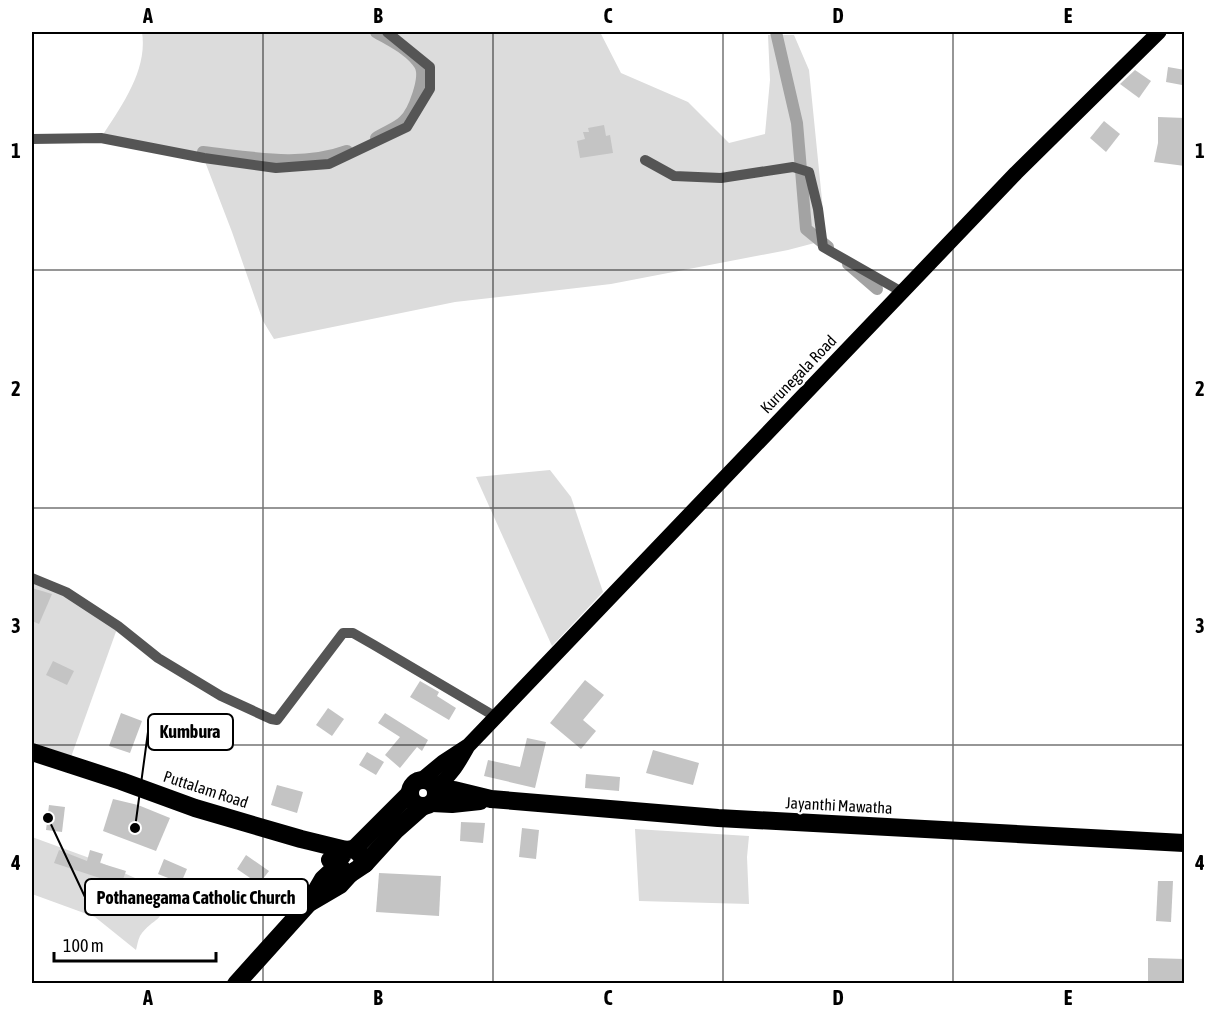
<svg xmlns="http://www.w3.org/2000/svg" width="1216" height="1015" viewBox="0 0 1216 1015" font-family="'Asap Condensed',sans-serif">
  <rect width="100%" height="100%" fill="#fff"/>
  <g fill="#dcdcdc">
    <path d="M 142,32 L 600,32 L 621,73 L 688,102 L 729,143 L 765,134 L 770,80 L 768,35 L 794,35 L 809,70 L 826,240 L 788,250 L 611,284 L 455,302 L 274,339 L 263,321 L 232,232 L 204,159 L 101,138 C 121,106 148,71 142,32 Z"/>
    <path d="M 550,470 L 571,497 L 603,592 L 552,646 L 476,477 Z"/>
    <path d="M 32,578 L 118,626 L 71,757 L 32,744 Z"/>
    <path d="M 635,829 L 749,836 L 747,857 L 749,904 L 639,901 Z"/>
    <path d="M 32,837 L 95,860 L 164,891 C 167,924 153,916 140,936 C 138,940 137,946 136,950 L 95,917 L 32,894 Z"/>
  </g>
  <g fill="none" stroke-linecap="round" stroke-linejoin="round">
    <g stroke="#a3a3a3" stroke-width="12">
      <path d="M 776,32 L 797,123 L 806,229 L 828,247"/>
      <path d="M 376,138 C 385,132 397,128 404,121 C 414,112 427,77 420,65 C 411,50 391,41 376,32"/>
      <path d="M 203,152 C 250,157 301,168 347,151"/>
      <path d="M 848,264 L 877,289"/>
    </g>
  </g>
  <g fill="#c4c4c4">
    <path d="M 1168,67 L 1185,70 L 1182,85 L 1166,82 Z"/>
    <path d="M 1135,70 L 1151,81 L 1139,98 L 1120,84 Z"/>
    <path d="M 1158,117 L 1185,118 L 1185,166 L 1154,162 L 1158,143 Z"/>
    <path d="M 1104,121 L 1120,134 L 1106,152 L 1090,138 Z"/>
    <path d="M 604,125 L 606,136 L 610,135 L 613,153 L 580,158 L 577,141 L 585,139 L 583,132 L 589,132 L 588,128 Z"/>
    <path d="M 32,588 L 52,594 L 39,624 L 32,621 Z"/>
    <path d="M 53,661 L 74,671 L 67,685 L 46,675 Z"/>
    <path d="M 585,680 L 604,695 L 583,720 L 596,731 L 581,749 L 550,723 Z"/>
    <path d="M 420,681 L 439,692 L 437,696 L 456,708 L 449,720 L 410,697 Z"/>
    <path d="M 328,708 L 344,719 L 332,736 L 316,725 Z"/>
    <path d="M 121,713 L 142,721 L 130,753 L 109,746 Z"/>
    <path d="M 385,713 L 428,740 L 422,751 L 417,747 L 400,768 L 385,755 L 400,737 L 378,723 Z"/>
    <path d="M 527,738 L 546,742 L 535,788 L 484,776 L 488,760 L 520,767 Z"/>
    <path d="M 653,750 L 699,763 L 693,785 L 646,773 Z"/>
    <path d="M 367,752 L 384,762 L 376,775 L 359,765 Z"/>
    <path d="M 586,774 L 620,777 L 619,791 L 585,788 Z"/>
    <path d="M 277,785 L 303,792 L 297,813 L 271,805 Z"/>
    <path d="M 113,799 L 138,805 L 170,818 L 156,851 L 103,831 Z"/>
    <path d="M 49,805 L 65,807 L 62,832 L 46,830 Z"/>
    <path d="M 461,822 L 485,823 L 483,843 L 460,841 Z"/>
    <path d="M 522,828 L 539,830 L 536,859 L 519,857 Z"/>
    <path d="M 59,850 L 87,861 L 90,850 L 103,854 L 100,863 L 126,871 L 121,885 L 54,863 Z"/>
    <path d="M 246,855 L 269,871 L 259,884 L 237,869 Z"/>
    <path d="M 164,859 L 187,869 L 181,883 L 158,874 Z"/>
    <path d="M 379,873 L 441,876 L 439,916 L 376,912 Z"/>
    <path d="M 1158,881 L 1173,881 L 1171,922 L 1156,921 Z"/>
    <path d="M 1148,958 L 1185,959 L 1185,984 L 1148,984 Z"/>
  </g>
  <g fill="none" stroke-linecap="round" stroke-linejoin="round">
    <g stroke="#555" stroke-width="10">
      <path d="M 32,139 L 101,138 L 204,158 L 276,168 L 329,164 L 407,127 L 430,89 L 430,67 L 387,32"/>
      <path d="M 645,160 L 674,176 L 721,178 L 793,167 L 809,172 L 818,209 L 823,247 L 902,292"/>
      <path d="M 32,578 L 66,592 L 118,626 L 158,658 L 221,696 L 271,719 L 277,720 L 343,633 L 353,633 L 374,645 L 496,717"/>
    </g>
    <g stroke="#000" stroke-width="15">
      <path d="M 420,781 L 443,762 L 466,747"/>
      <path d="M 435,787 C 451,777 459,762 468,746 L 1016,173 L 1159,32"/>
    </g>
    <g stroke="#000" stroke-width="18">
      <path d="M 32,752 L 121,781 L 195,808 L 301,839 L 346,850 L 354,849 L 360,854 L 365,864 L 350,874 L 346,873 L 338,865 L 339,860 L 346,850"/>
      <circle cx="423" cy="793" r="13"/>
      <path d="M 436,791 L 454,790 L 491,799 L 718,818 L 1184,843"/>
      <path d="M 432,803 L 452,804 L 480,801"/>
      <path d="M 354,849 L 410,793"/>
      <path d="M 365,864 L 396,830 L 422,807"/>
      <path d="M 311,902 L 340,885 L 350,874"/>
      <path d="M 236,984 L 309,903 L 323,879 L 338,865 L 330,860"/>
    </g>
  </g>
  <path fill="none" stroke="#000" stroke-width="1.5" stroke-opacity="0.55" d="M 263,32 L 263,984M 493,32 L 493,984M 723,32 L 723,984M 953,32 L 953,984M 32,270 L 1184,270M 32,508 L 1184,508M 32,745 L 1184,745"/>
  <g text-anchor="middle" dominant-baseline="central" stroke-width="4.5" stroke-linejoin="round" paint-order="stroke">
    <g font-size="16" fill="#000" stroke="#fff">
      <text transform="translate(798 374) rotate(-46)">Kurunegala Road</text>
      <text transform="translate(206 789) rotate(18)">Puttalam Road</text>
      <text transform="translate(839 805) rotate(3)">Jayanthi Mawatha</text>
    </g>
  </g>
  <path fill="none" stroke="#000" stroke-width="2" d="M135 828L148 732M48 818L85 897"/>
  <g fill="#000" stroke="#fff" stroke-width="2">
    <circle cx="135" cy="828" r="6"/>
    <circle cx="48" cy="818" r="6"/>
  </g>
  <g fill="#fff" stroke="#000" stroke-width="2">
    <rect x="148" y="714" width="85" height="36" rx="6"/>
    <rect x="85" y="879" width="223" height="36" rx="6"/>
  </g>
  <g font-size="18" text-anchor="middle" font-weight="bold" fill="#000">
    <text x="190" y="738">Kumbura</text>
    <text x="196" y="904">Pothanegama Catholic Church</text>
  </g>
  <rect width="1216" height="1015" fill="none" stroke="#ffffff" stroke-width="66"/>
  <path d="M54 952v9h162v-9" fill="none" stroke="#000000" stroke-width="3"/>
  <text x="63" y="952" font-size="18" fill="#000000" stroke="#ffffff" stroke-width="4.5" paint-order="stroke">100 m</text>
  <rect x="33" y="33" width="1150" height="949" fill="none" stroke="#000" stroke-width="2"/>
  <g font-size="20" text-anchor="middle" font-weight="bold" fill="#000">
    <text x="148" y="23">A</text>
    <text x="378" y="23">B</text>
    <text x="608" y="23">C</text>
    <text x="838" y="23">D</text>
    <text x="1068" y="23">E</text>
    <text x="16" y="158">1</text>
    <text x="1200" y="158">1</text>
    <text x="16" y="396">2</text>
    <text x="1200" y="396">2</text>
    <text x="16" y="633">3</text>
    <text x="1200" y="633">3</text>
    <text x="16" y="870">4</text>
    <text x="1200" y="870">4</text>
    <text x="148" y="1005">A</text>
    <text x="378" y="1005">B</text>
    <text x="608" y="1005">C</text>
    <text x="838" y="1005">D</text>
    <text x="1068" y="1005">E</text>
  </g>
</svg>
